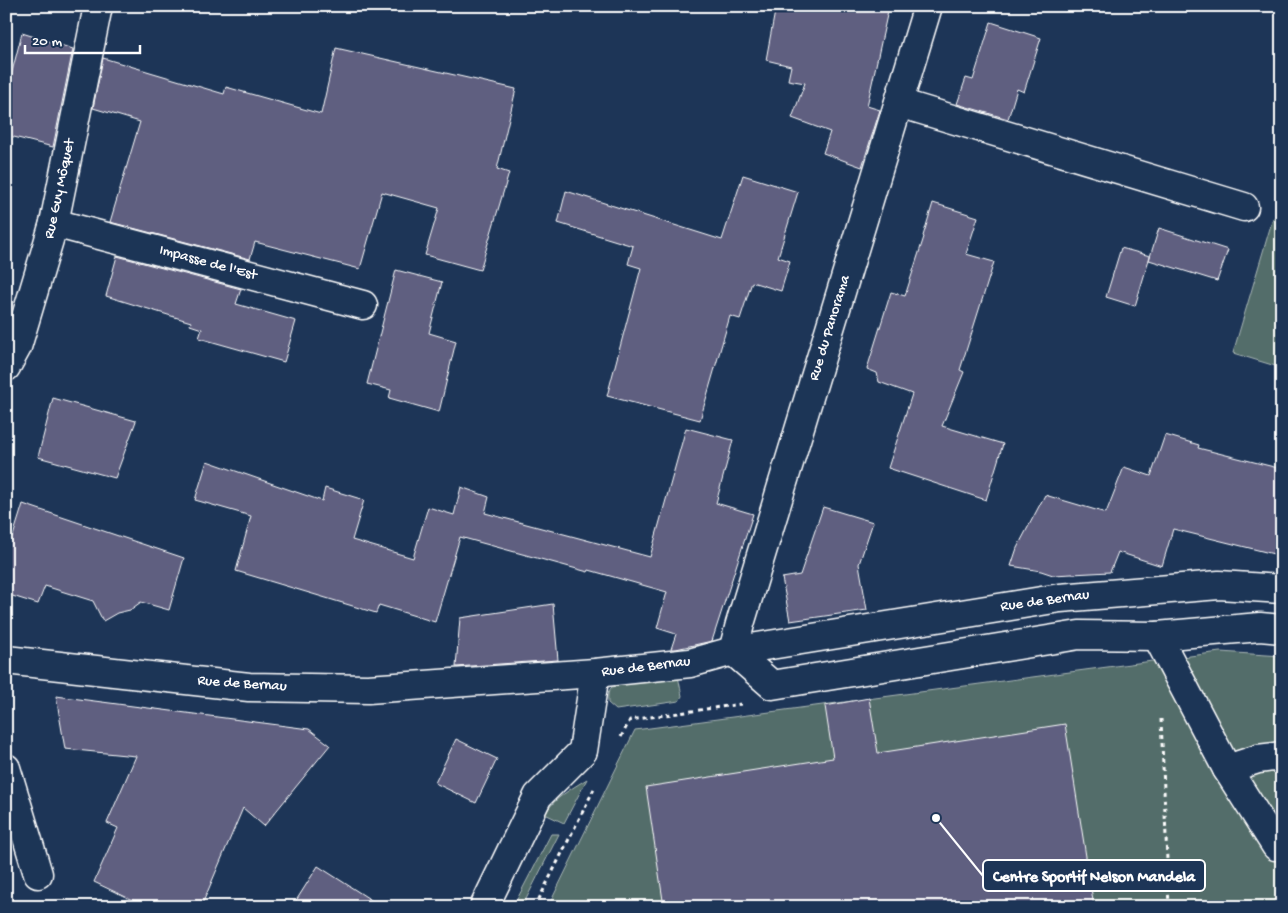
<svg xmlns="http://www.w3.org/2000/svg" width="1288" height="913" viewBox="0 0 1288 913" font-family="'Gochi Hand',sans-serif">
  <rect width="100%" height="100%" fill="#1d3557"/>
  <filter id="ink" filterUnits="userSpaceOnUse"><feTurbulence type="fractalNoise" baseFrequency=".02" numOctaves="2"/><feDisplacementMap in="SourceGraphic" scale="10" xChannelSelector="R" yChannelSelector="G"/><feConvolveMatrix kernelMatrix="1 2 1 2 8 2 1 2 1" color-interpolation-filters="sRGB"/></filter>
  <g filter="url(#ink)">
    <g fill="#536d6a" stroke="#a9b6b4">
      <path d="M 1273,218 L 1282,220 L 1282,368 L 1233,353 Z"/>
      <path d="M 1220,652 L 1282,656 L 1282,907 L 548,907 L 635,730 Z"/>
      <path d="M 678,676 L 682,696 L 679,701 L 616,710 L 608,703 C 608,698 607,692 611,688 C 618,680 666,678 678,676 Z"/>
      <path d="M 587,779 L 564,823 L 545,814 C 554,798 571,789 587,779 Z"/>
      <path d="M 551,834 L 559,834 L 522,907 L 513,907 Z"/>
    </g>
    <g fill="#5e5e80" stroke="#fff">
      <path d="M 776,6 L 889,6 L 867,106 L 880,110 L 862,167 L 823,153 L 830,132 L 792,118 L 805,83 L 788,80 L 791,66 L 766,60 Z"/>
      <path d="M 991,22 L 1041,38 L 1024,92 L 1017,89 L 1008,119 L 957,104 L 966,78 L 973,80 Z"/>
      <path d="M 22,33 L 73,49 L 53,147 L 6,135 L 6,95 Z"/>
      <path d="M 336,48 L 516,89 L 497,169 L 509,173 L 480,270 L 425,255 L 439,208 L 382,192 L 360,269 L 255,242 L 250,259 L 110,222 L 140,122 L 93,108 L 103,58 L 224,94 L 226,87 L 321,114 Z"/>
      <path d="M 743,175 L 798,192 L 778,257 L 790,261 L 781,291 L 752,282 L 740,319 L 730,316 L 700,420 L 607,396 L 641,268 L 628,264 L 633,246 L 558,223 L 566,191 L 722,240 Z"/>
      <path d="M 933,203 L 978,217 L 966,254 L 994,262 L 960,370 L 964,372 L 942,426 L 1003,444 L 986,500 L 888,468 L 912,394 L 879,382 L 877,373 L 867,369 L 891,292 L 905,296 L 924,237 L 923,236 Z"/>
      <path d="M 1159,228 L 1228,250 L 1217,281 L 1149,260 Z"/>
      <path d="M 1121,248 L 1150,256 L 1135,306 L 1106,297 Z"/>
      <path d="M 117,256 L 241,289 L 236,304 L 296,321 L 284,362 L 199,338 L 202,329 L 190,325 L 191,322 L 106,296 Z"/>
      <path d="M 396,270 L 442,282 L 429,333 L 456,341 L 439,412 L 389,398 L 391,390 L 367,384 Z"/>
      <path d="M 53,398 L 136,421 L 115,478 L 38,457 Z"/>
      <path d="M 686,428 L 733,440 L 716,503 L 753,514 L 712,641 L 676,649 L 671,649 L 676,634 L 657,628 L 667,592 L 589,570 L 588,572 L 460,537 L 435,622 L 379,605 L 376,613 L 236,571 L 251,516 L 195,500 L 207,461 L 322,501 L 325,488 L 364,500 L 352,540 L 413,558 L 428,507 L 454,515 L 461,487 L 489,497 L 485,513 L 650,557 Z"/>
      <path d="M 1165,435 L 1199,445 L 1198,448 L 1282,469 L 1282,556 L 1173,529 L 1162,566 L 1118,552 L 1110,572 L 1053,575 L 1041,571 L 1011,566 L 1017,548 L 1045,495 L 1106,513 L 1124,467 L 1151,476 Z"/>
      <path d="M 23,504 L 184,558 L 169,610 L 141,602 L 130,610 L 117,613 L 103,621 L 93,601 L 45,586 L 38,604 L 6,594 L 6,535 L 13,536 Z"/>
      <path d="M 823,507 L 873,522 L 859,564 L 867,610 L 790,621 L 782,578 L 800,575 Z"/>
      <path d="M 553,604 L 558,660 L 456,667 L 460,618 Z"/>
      <path d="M 56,696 L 309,729 L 330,745 L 264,826 L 243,808 L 201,907 L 147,907 L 94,882 L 118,828 L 107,823 L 136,756 L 65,749 Z"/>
      <path d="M 869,698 L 878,753 L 1065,724 L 1094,907 L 664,907 L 646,787 L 833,758 L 825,706 Z"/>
      <path d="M 456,739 L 497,759 L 476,803 L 435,783 Z"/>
      <path d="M 318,866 L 382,907 L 292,907 Z"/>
    </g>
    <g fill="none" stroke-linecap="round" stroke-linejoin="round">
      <defs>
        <g id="minor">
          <path d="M 899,103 L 1244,207"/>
          <path d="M 54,223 L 363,305"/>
          <path d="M 6,367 L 17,347 L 54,223 L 98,6"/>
          <path d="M 1157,636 L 1227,769"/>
          <path d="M 733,651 L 740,624 L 928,6"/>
          <path d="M 733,651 L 772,685 L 1079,635 L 1157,636 L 1260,627 L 1282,629"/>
          <path d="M 6,660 L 249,687 L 368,689 L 595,673 L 690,663 L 733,651 L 1060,598 L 1219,585 L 1282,589"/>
          <path d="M 1282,756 L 1258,759 L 1227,769 L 1276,846 L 1282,845"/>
          <path d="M 6,768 L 38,874"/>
          <path d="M 484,907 L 538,796 L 583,751 L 595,673"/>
        </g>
      </defs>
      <use href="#minor" stroke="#fff" stroke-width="31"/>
      <g stroke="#fff" stroke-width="3" stroke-dasharray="4 4" stroke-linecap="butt">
        <path d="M 1161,719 L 1169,907"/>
        <path d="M 621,737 L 630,720 L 741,704"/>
        <path d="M 535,907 L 594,789"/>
      </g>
      <use href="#minor" stroke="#1d3557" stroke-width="28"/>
    </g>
  </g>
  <g text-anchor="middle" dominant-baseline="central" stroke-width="4" stroke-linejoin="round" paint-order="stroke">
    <g font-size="15" fill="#fff" stroke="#1d3557">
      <text transform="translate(60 189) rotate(-78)">Rue Guy Môquet</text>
      <text transform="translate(208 263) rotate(15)">Impasse de l'Est</text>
      <text transform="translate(830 328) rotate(-73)">Rue du Panorama</text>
      <text transform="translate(1045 601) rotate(-8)">Rue de Bernau</text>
      <text transform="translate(646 667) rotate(-7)">Rue de Bernau</text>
      <text transform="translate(242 684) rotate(4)">Rue de Bernau</text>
    </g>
  </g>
  <path fill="none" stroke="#fff" stroke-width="2" d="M936 818L983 876"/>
  <circle fill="#fff" stroke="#1d3557" stroke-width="2" cx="936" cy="818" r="5"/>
  <rect fill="#1d3557" stroke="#fff" stroke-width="2" x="983" y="860" width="222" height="31" rx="5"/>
  <g font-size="16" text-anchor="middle" font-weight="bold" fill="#fff">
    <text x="1094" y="881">Centre Sportif Nelson Mandela</text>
  </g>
  <rect width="1288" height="913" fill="none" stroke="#1d3557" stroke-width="25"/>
  <rect x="12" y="12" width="1263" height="888" fill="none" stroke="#fff" stroke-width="2" filter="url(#ink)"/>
  <path d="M25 45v8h115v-8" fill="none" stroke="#ffffff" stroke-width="2.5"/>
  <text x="32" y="45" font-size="15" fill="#ffffff" stroke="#1d3557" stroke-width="4" paint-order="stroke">20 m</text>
</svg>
